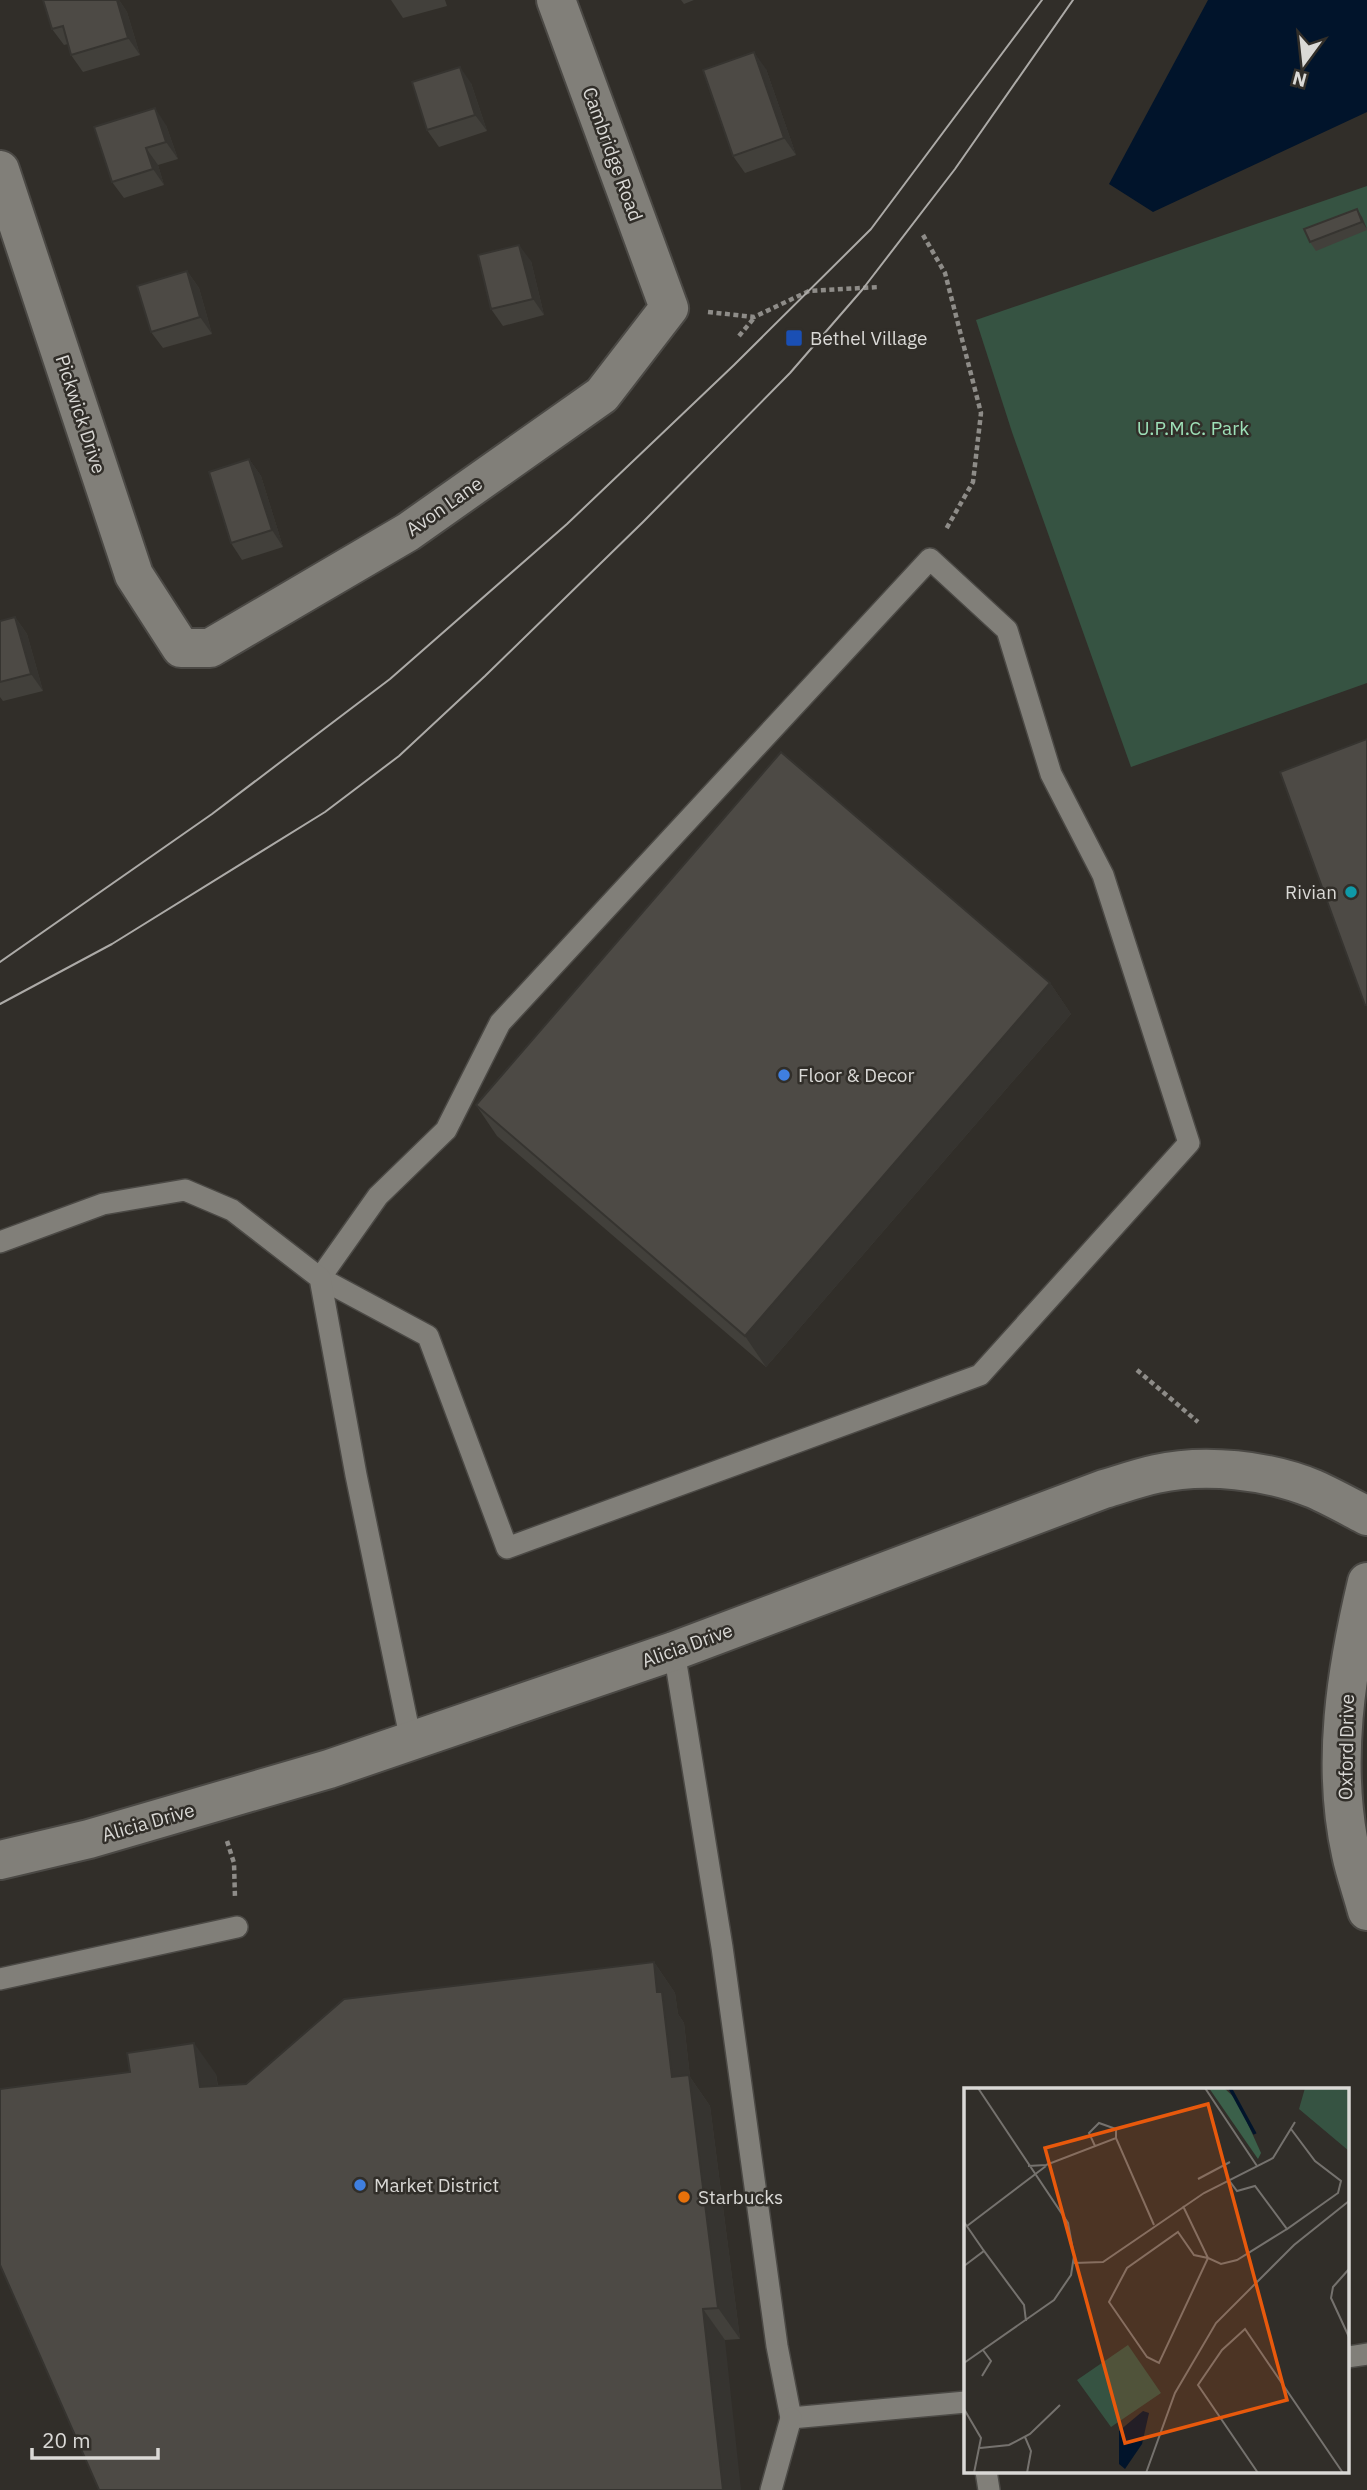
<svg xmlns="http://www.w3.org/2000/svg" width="1367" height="2490" viewBox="0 0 1367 2490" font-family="'IBM Plex Sans',sans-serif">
  <rect width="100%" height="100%" fill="#312e29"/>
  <path fill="#365342" d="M 1367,186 L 1367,683 L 1131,767 L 1012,432 L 976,320 Z"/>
  <path fill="#01142b" d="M 1208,0 L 1367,0 L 1367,112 L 1153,212 L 1109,184 Z"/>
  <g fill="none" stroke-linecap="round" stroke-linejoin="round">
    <defs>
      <g id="service">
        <path d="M 930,559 L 1007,630 L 1051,774 L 1103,875 L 1189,1143 L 980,1375 L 507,1548 L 428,1336 L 320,1278 L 378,1196 L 446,1130 L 500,1023 Z"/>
        <path d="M 0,1242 L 103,1204 L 185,1190 L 232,1210 L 320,1278 L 356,1475 L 411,1741"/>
        <path d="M 674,1651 L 722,1947 L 777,2346 L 791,2418 L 966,2402"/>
        <path d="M 0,1979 L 237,1927"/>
        <path d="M 1348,2357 L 1367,2354"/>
        <path d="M 986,2471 L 989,2490"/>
        <path d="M 771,2490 L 791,2418"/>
      </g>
      <g id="minor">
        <path d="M 0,170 L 134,575 L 181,648 L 210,648 L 408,532 L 602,395 L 669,308 L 556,0"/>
        <path d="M 0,1860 L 89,1839 L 329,1769 L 674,1651 L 1104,1489 C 1121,1484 1138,1478 1156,1474 C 1205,1463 1268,1470 1314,1489 C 1332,1497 1350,1507 1367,1516"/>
      </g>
      <path id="tertiary" d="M 1367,1582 C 1346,1670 1331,1764 1351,1854 C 1355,1873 1362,1892 1367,1911"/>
    </defs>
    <use href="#service" stroke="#4b4945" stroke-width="24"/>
    <use href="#minor" stroke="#4b4945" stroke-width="42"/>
    <use href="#tertiary" stroke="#4b4945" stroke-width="42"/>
    <g stroke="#8e8c88" stroke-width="4.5" stroke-dasharray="5 3.5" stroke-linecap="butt">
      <path d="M 923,235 L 945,273 L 981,413 L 973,482 L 945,531"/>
      <path d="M 708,312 L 754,317 L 809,291 L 879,287"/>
      <path d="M 739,336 L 754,318"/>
      <path d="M 1137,1370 L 1198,1422"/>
      <path d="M 227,1841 L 234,1863 L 235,1898"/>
    </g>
    <use href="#service" stroke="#817f79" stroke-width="21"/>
    <use href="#minor" stroke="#817f79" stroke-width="38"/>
    <use href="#tertiary" stroke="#817f79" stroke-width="38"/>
    <g stroke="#acaaa7" stroke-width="2">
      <path d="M 0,962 L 212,814 L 390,679 L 567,524 L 734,365 L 871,229 L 1042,0"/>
      <path d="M 0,1004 L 112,944 L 325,812 L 399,756 L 485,676 L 643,522 L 790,373 L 862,290 L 955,169 L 1073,0"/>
    </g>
  </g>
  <g fill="#42403b">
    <path d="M 43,0 L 119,0 L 127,12 L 140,55 L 83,72 L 71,55 L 68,44 L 64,45 L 52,29 Z"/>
    <path d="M 391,0 L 445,0 L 447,6 L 403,18 Z"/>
    <path d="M 681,0 L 694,0 L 684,4 Z"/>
    <path d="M 766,69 L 796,155 L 745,173 L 733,156 Z"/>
    <path d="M 471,83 L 487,131 L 439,147 L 427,130 Z"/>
    <path d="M 166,125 L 178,159 L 158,165 L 164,185 L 124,198 L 112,182 Z"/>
    <path d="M 1362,217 L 1367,230 L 1316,251 L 1310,242 Z"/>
    <path d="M 531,261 L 544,315 L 503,326 L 491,309 Z"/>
    <path d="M 187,271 L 199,288 L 212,334 L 163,348 L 151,332 Z"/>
    <path d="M 249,459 L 261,476 L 283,547 L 242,560 L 231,543 Z"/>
    <path d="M 15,617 L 27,634 L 43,691 L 3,701 L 0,697 L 0,621 Z"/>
    <path d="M 1050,983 L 1071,1014 L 766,1367 L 497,1136 L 476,1105 Z"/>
    <path d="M 654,1962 L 675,1993 L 678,2014 L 684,2023 L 690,2077 L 710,2106 L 740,2339 L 725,2340 L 99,2490 L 216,2074 L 218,2086 L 246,2084 Z"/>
  </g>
  <g fill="#363430">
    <path d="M 117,0 L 119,0 L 127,12 L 140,55 L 128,38 Z"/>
    <path d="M 754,52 L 766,69 L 796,155 L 784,138 Z"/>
    <path d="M 460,67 L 471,83 L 487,131 L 475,115 Z"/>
    <path d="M 155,108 L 166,125 L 178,159 L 166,142 Z"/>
    <path d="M 146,148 L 158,165 L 164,185 L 153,169 Z"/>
    <path d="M 1357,209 L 1362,217 L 1367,229 L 1362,222 Z"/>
    <path d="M 519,245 L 531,261 L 544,315 L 533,299 Z"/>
    <path d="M 187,271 L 199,288 L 212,334 L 200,317 Z"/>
    <path d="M 249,459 L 261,476 L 283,547 L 272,530 Z"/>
    <path d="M 15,617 L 27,634 L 43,691 L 31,674 Z"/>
    <path d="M 1050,983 L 1071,1014 L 766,1367 L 745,1336 Z"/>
    <path d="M 654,1962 L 675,1993 L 678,2014 L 684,2023 L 690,2077 L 710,2106 L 740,2339 L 718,2308 L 672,2077 L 657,1992 Z"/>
    <path d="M 194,2043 L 216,2074 L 222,2118 L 200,2087 Z"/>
    <path d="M 703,2309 L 725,2340 L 741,2490 L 723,2490 Z"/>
  </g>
  <g fill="#4d4a45" stroke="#363430" stroke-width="2">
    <path d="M 43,0 L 117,0 L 128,38 L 71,55 L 63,26 L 52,29 Z"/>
    <path d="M 754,52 L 784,138 L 733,156 L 703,70 Z"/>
    <path d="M 460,67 L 475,115 L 427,130 L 412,82 Z"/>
    <path d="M 155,108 L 166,142 L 146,148 L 153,169 L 112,182 L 94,127 Z"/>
    <path d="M 1357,209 L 1362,222 L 1310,242 L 1304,229 Z"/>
    <path d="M 519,245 L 533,299 L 491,309 L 478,255 Z"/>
    <path d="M 187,271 L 200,317 L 151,332 L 137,286 Z"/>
    <path d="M 249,459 L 272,530 L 231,543 L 209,472 Z"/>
    <path d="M 15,617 L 31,674 L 0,682 L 0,621 Z"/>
    <path d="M 1367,739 L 1367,1005 L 1365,1005 L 1280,772 Z"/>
    <path d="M 781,752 L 1050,983 L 745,1336 L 476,1105 Z"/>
    <path d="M 654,1962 L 657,1992 L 662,1992 L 672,2077 L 689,2075 L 718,2308 L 703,2309 L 723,2490 L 99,2490 L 0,2265 L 0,2089 L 130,2072 L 127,2053 L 194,2043 L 200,2087 L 246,2084 L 344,1999 Z"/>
  </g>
  <rect fill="#1a4fb4" stroke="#312e29" stroke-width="2.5" x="785" y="329" width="18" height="18" rx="3.5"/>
  <circle fill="#0f9aa8" stroke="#312e29" stroke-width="2.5" cx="1351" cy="892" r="7"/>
  <g fill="#3f7fe0" stroke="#312e29" stroke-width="2.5">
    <circle cx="784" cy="1075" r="7"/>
    <circle cx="360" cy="2185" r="7"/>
  </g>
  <circle fill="#e8710a" stroke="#312e29" stroke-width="2.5" cx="684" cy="2197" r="7"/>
  <g text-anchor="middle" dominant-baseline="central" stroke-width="5" stroke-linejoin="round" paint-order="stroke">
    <g font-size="19" fill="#dad9d6" stroke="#312e29">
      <text transform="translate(613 154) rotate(70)">Cambridge Road</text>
      <text transform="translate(81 414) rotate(72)">Pickwick Drive</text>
      <text transform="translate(444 506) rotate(-35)">Avon Lane</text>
      <text transform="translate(687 1645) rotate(-20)">Alicia Drive</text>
      <text transform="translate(1346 1747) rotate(-89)">Oxford Drive</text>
      <text transform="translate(148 1822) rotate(-16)">Alicia Drive</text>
    </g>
    <g font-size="19" fill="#dad9d6" stroke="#312e29" text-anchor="start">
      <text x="810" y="338">Bethel Village</text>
      <text x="1337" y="892" text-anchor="end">Rivian</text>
      <text x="798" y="1075">Floor &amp; Decor</text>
      <text x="374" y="2185">Market District</text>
      <text x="698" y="2197">Starbucks</text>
    </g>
    <g font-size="19" fill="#9ee0b8" stroke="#312e29">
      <text x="1193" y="428">U.P.M.C. Park</text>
    </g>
  </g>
  <g transform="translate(964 2088)">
    <rect width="385" height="385" fill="#312e29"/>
    <path d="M 341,0 L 385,0 L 385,63 L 335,21 ZM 164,257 L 197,305 L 147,339 L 113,292 Z" fill="#365342"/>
    <path d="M 245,0 L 260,0 L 273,12 L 297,65 L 294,71 Z" fill="#3b604a"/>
    <path d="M 179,323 L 185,325 L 178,356 L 161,381 L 155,376 L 155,343 Z" fill="#01142b"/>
    <path fill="none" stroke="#01142b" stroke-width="3.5" d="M 266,0 L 291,46"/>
    <path fill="none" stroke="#75726e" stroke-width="2" d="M 62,0 L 119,0M 241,0 L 293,78M 131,58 L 125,45 L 135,35 L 152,41 L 152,50M 64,78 L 82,77 L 152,50 L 190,137M 234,91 L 266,74M 264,91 L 273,103 L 291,98 L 323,141 L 374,105 L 377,93 L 351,73 L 327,41M 219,118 L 244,170 L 257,176 L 273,172 L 323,141M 0,134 L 20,163M 3,138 L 82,78M 214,144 L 230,167 L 244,170 L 195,275 L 183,269 L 145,214 L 163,180 ZM 110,175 L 139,174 L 240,105 L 309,70 L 331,34M 0,178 L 20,163 L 60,217 L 62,233M 385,181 L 369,199 L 367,210 L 385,249M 0,275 L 90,212 L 107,187 L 110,168 L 104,135 L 14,0M 18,288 L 27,273 L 19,262M 0,321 L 17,350 L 10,385M 61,349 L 67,363 L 63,385M 16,360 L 45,357 L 66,346 L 96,317M 182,385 L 211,305 L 252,235 L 330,157 L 385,113M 294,385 L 234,297 L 258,262 L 281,241 L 379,385"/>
    <path fill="#e8590c" fill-opacity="0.15" stroke="#e8590c" stroke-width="3.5" d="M 244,16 L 323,312 L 161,355 L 81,60 Z"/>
    <rect width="385" height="385" fill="none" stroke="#dad9d6" stroke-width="3.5"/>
  </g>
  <g transform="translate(1304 63) rotate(195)" stroke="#312e29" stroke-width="5" paint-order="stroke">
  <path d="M0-5L12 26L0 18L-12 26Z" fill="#dad9d6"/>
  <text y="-10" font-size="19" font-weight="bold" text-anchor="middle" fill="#dad9d6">N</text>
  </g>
  <path d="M32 2448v10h126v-10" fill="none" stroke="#dad9d6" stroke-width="3.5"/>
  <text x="42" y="2448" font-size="21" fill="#dad9d6" stroke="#312e29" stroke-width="5" paint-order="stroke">20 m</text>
</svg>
